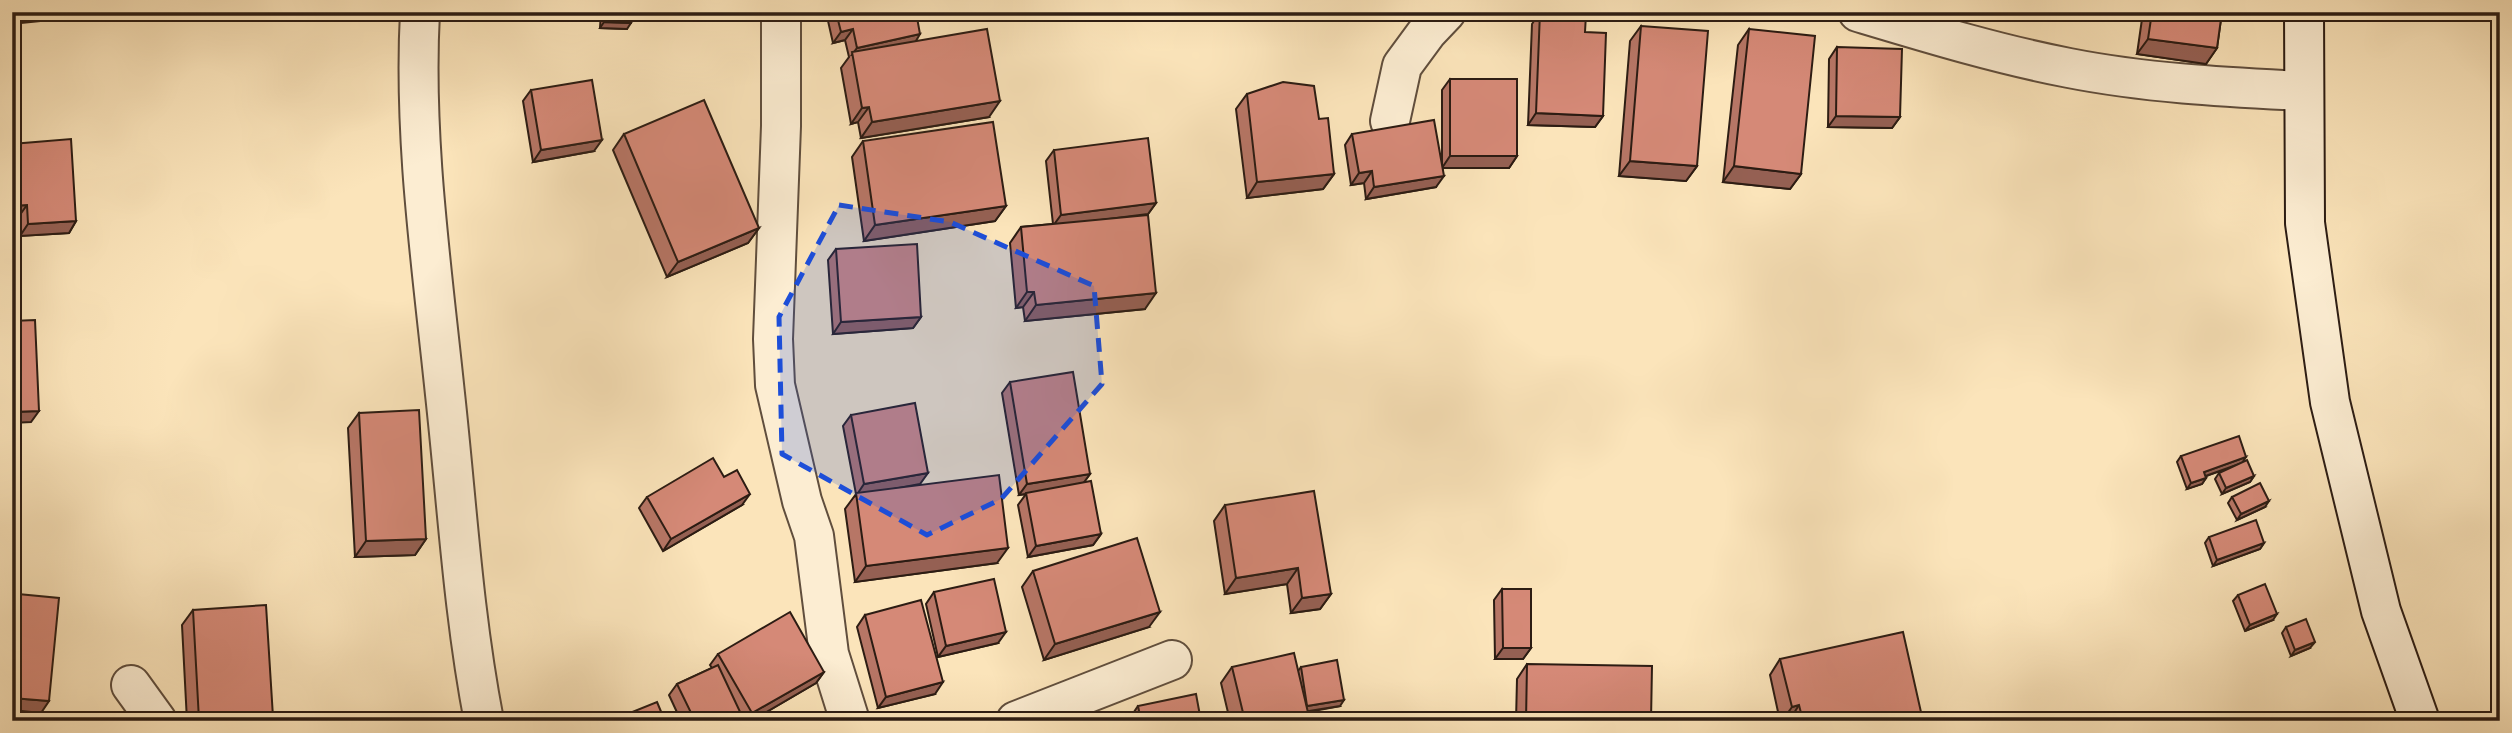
<svg xmlns="http://www.w3.org/2000/svg" width="2512" height="733" viewBox="0 0 2512 733" font-family="'IM FELL French Canon',serif">
  <rect width="100%" height="100%" fill="#fbe4ba"/>
  <filter id="stains"><feTurbulence type="fractalNoise" baseFrequency=".00286" numOctaves="4"/><feColorMatrix values="0 0 0 0 .2 0 0 0 0 .09 0 0 0 0 .02 0 0 0 .5 -.17"/></filter>
  <radialGradient id="worn" r=".72"><stop offset=".6" stop-color="#630" stop-opacity="0"/><stop offset="1" stop-color="#630" stop-opacity=".3"/></radialGradient>
  <g fill="none" stroke-linecap="round" stroke-linejoin="round">
    <defs>
      <g id="minor">
        <path d="M 420,12 C 413,139 432,268 445,394 C 457,503 463,613 484,721"/>
        <path d="M 781,12 L 781,126 L 773,339 L 775,385 L 802,501 L 814,536 L 829,654 L 850,721"/>
        <path d="M 1858,12 C 1928,33 1997,54 2069,68 C 2145,83 2225,87 2302,91"/>
        <path d="M 1390,121 L 1402,66 L 1427,32 L 1446,12"/>
        <path d="M 131,685 L 157,721"/>
        <path d="M 1016,721 L 1172,660"/>
      </g>
      <path id="secondary" d="M 2304,12 L 2305,223 L 2330,402 L 2381,611 L 2420,721"/>
    </defs>
    <use href="#minor" stroke="#604e3d" stroke-width="42"/>
    <use href="#secondary" stroke="#2c1c13" stroke-width="42"/>
    <use href="#minor" stroke="#fcedd2" stroke-width="38"/>
    <use href="#secondary" stroke="#fcedd2" stroke-width="38"/>
  </g>
  <g fill="#b77666" stroke="#2c1c13" stroke-width="2">
    <path d="M 601,12 L 631,12 L 627,29 L 600,28 Z"/>
    <path d="M 826,12 L 916,12 L 916,41 L 989,117 L 861,138 L 858,122 L 851,124 L 841,68 L 849,57 L 845,40 L 833,43 Z"/>
    <path d="M 1540,12 L 1585,32 L 1603,116 L 1595,127 L 1528,125 L 1532,24 Z"/>
    <path d="M 2143,12 L 2222,12 L 2217,48 L 2206,64 L 2137,54 Z"/>
    <path d="M 1641,26 L 1697,166 L 1686,181 L 1619,176 L 1630,41 Z"/>
    <path d="M 1749,29 L 1801,174 L 1790,189 L 1723,182 L 1738,45 Z"/>
    <path d="M 1837,47 L 1900,117 L 1892,128 L 1828,127 L 1829,59 Z"/>
    <path d="M 1450,79 L 1517,156 L 1509,168 L 1443,168 L 1436,187 L 1366,199 L 1364,183 L 1351,185 L 1345,145 L 1352,134 L 1442,165 L 1442,90 Z"/>
    <path d="M 531,90 L 594,151 L 533,162 L 523,101 Z"/>
    <path d="M 1247,94 L 1319,119 L 1334,174 L 1323,189 L 1247,198 L 1236,109 Z"/>
    <path d="M 624,134 L 759,228 L 748,243 L 667,277 L 613,150 Z"/>
    <path d="M 863,141 L 1006,206 L 995,221 L 864,241 L 852,157 Z"/>
    <path d="M 12,144 L 76,221 L 69,233 L 20,236 L 19,216 L 12,217 Z"/>
    <path d="M 1054,150 L 1156,203 L 1148,214 L 1145,309 L 1025,321 L 1023,307 L 1016,308 L 1010,243 L 1021,227 L 1053,224 L 1046,161 Z"/>
    <path d="M 836,249 L 921,317 L 913,328 L 833,334 L 828,260 Z"/>
    <path d="M 1010,382 L 1090,474 L 1084,482 L 1101,534 L 1093,545 L 1028,557 L 1018,505 L 1026,494 L 1019,495 L 1002,393 Z"/>
    <path d="M 359,413 L 426,539 L 415,555 L 355,557 L 348,428 Z"/>
    <path d="M 851,415 L 920,484 L 900,488 L 997,563 L 855,582 L 845,509 L 856,494 L 843,426 Z"/>
    <path d="M 2181,456 L 2243,463 L 2254,476 L 2250,482 L 2222,494 L 2215,479 L 2219,473 L 2237,465 L 2206,476 L 2206,478 L 2202,484 L 2187,489 L 2177,462 Z"/>
    <path d="M 647,497 L 742,505 L 663,551 L 639,508 Z"/>
    <path d="M 2232,497 L 2265,507 L 2237,520 L 2228,503 Z"/>
    <path d="M 1225,505 L 1331,594 L 1320,609 L 1291,613 L 1287,584 L 1225,594 L 1214,521 Z"/>
    <path d="M 2209,537 L 2264,543 L 2260,549 L 2213,566 L 2205,543 Z"/>
    <path d="M 1033,571 L 1149,627 L 1044,660 L 1022,587 Z"/>
    <path d="M 1502,589 L 1531,648 L 1523,659 L 1495,659 L 1494,600 Z"/>
    <path d="M 934,592 L 998,643 L 938,657 L 926,604 Z"/>
    <path d="M 18,594 L 41,713 L 12,710 L 12,602 Z"/>
    <path d="M 2238,595 L 2273,620 L 2245,631 L 2233,601 Z"/>
    <path d="M 193,610 L 273,717 L 270,721 L 187,721 L 182,625 Z"/>
    <path d="M 865,615 L 935,694 L 878,708 L 857,627 Z"/>
    <path d="M 2286,627 L 2310,648 L 2291,656 L 2282,633 Z"/>
    <path d="M 718,654 L 824,672 L 816,683 L 751,721 L 742,721 L 741,718 L 739,721 L 681,721 L 669,695 L 677,684 L 712,668 L 710,665 Z"/>
    <path d="M 1780,659 L 1923,721 L 1780,721 L 1770,675 Z"/>
    <path d="M 1527,664 L 1651,721 L 1516,721 L 1517,679 Z"/>
    <path d="M 1232,667 L 1298,671 L 1301,667 L 1340,706 L 1308,712 L 1310,721 L 1230,721 L 1221,683 Z"/>
    <path d="M 1138,706 L 1201,721 L 1128,721 Z"/>
  </g>
  <g fill="#956053" stroke="#2c1c13" stroke-width="2">
    <path d="M 22,12 L 65,12 L 60,19 L 12,24 L 12,13 Z"/>
    <path d="M 604,22 L 631,23 L 627,29 L 600,28 Z"/>
    <path d="M 853,29 L 845,40 L 833,43 L 841,32 Z"/>
    <path d="M 920,34 L 913,46 L 852,55 L 857,48 Z"/>
    <path d="M 2148,39 L 2217,48 L 2206,64 L 2137,54 Z"/>
    <path d="M 1000,101 L 989,117 L 861,138 L 872,122 Z"/>
    <path d="M 869,107 L 858,122 L 851,124 L 862,108 Z"/>
    <path d="M 1536,113 L 1603,116 L 1595,127 L 1528,125 Z"/>
    <path d="M 1836,116 L 1900,117 L 1892,128 L 1828,127 Z"/>
    <path d="M 602,140 L 594,151 L 533,162 L 541,150 Z"/>
    <path d="M 1450,156 L 1517,156 L 1509,168 L 1442,168 Z"/>
    <path d="M 1630,161 L 1697,166 L 1686,181 L 1619,176 Z"/>
    <path d="M 1734,166 L 1801,174 L 1790,189 L 1723,182 Z"/>
    <path d="M 1372,171 L 1364,183 L 1351,185 L 1359,173 Z"/>
    <path d="M 1334,174 L 1323,189 L 1247,198 L 1257,182 Z"/>
    <path d="M 1444,176 L 1436,187 L 1366,199 L 1374,187 Z"/>
    <path d="M 1156,203 L 1148,214 L 1053,226 L 1061,215 Z"/>
    <path d="M 27,205 L 19,216 L 12,217 L 12,206 Z"/>
    <path d="M 1006,206 L 995,221 L 864,241 L 875,225 Z"/>
    <path d="M 76,221 L 69,233 L 20,236 L 28,224 Z"/>
    <path d="M 759,228 L 748,243 L 667,277 L 678,262 Z"/>
    <path d="M 1027,292 L 1034,292 L 1023,307 L 1016,308 Z"/>
    <path d="M 1156,293 L 1145,309 L 1025,321 L 1036,305 Z"/>
    <path d="M 921,317 L 913,328 L 833,334 L 841,322 Z"/>
    <path d="M 39,411 L 31,422 L 12,423 L 12,412 Z"/>
    <path d="M 2246,457 L 2242,463 L 2200,478 L 2204,472 Z"/>
    <path d="M 928,473 L 920,484 L 856,496 L 864,484 Z"/>
    <path d="M 1090,474 L 1082,485 L 1019,495 L 1027,484 Z"/>
    <path d="M 2254,476 L 2250,482 L 2222,494 L 2226,488 Z"/>
    <path d="M 2206,478 L 2202,484 L 2187,489 L 2191,483 Z"/>
    <path d="M 750,494 L 742,505 L 663,551 L 671,539 Z"/>
    <path d="M 2269,501 L 2265,507 L 2237,520 L 2241,514 Z"/>
    <path d="M 1101,534 L 1093,545 L 1028,557 L 1036,546 Z"/>
    <path d="M 426,539 L 415,555 L 355,557 L 366,541 Z"/>
    <path d="M 2264,543 L 2260,549 L 2213,566 L 2217,560 Z"/>
    <path d="M 1008,548 L 997,563 L 855,582 L 866,566 Z"/>
    <path d="M 1298,568 L 1287,584 L 1225,594 L 1236,578 Z"/>
    <path d="M 1331,594 L 1320,609 L 1291,613 L 1302,598 Z"/>
    <path d="M 1160,612 L 1149,627 L 1044,660 L 1055,644 Z"/>
    <path d="M 2277,614 L 2273,620 L 2245,631 L 2250,625 Z"/>
    <path d="M 1006,632 L 998,643 L 938,657 L 946,646 Z"/>
    <path d="M 2315,642 L 2310,648 L 2291,656 L 2295,650 Z"/>
    <path d="M 1503,648 L 1531,648 L 1523,659 L 1495,659 Z"/>
    <path d="M 824,672 L 816,683 L 751,721 L 747,721 L 752,713 Z"/>
    <path d="M 943,682 L 935,694 L 878,708 L 886,697 Z"/>
    <path d="M 12,698 L 49,701 L 41,713 L 12,710 Z"/>
    <path d="M 1344,700 L 1340,706 L 1303,712 L 1307,706 Z"/>
    <path d="M 1799,705 L 1789,721 L 1782,721 L 1792,707 Z"/>
    <path d="M 273,717 L 270,721 L 199,721 Z"/>
  </g>
  <g fill="#d58977" stroke="#2c1c13" stroke-width="2">
    <path d="M 605,12 L 631,12 L 631,23 L 604,22 Z"/>
    <path d="M 836,12 L 916,12 L 920,34 L 857,48 L 853,29 L 841,32 Z"/>
    <path d="M 1540,12 L 1586,14 L 1585,32 L 1606,33 L 1603,116 L 1536,113 Z"/>
    <path d="M 2152,12 L 2222,12 L 2217,48 L 2148,39 Z"/>
    <path d="M 1641,26 L 1708,31 L 1697,166 L 1630,161 Z"/>
    <path d="M 987,29 L 1000,101 L 872,122 L 869,107 L 862,108 L 852,52 Z"/>
    <path d="M 1749,29 L 1815,36 L 1801,174 L 1734,166 Z"/>
    <path d="M 1837,47 L 1902,49 L 1900,117 L 1836,116 Z"/>
    <rect x="1450" y="79" width="67" height="77"/>
    <path d="M 592,80 L 602,140 L 541,150 L 531,90 Z"/>
    <path d="M 1283,82 L 1314,86 L 1319,119 L 1328,118 L 1334,174 L 1257,182 L 1247,94 Z"/>
    <path d="M 704,100 L 759,228 L 678,262 L 624,134 Z"/>
    <path d="M 1434,120 L 1444,176 L 1374,187 L 1372,171 L 1359,173 L 1352,134 Z"/>
    <path d="M 993,122 L 1006,206 L 875,225 L 863,141 Z"/>
    <path d="M 1148,138 L 1156,203 L 1061,215 L 1054,150 Z"/>
    <path d="M 71,139 L 76,221 L 28,224 L 27,205 L 12,206 L 12,144 Z"/>
    <path d="M 1148,215 L 1156,293 L 1036,305 L 1034,292 L 1027,292 L 1021,227 Z"/>
    <path d="M 917,244 L 921,317 L 841,322 L 836,249 Z"/>
    <path d="M 35,320 L 39,411 L 12,412 L 12,321 Z"/>
    <path d="M 1073,372 L 1090,474 L 1027,484 L 1010,382 Z"/>
    <path d="M 915,403 L 928,473 L 864,484 L 851,415 Z"/>
    <path d="M 419,410 L 426,539 L 366,541 L 359,413 Z"/>
    <path d="M 2239,436 L 2246,457 L 2204,472 L 2206,478 L 2191,483 L 2181,456 Z"/>
    <path d="M 713,458 L 724,477 L 737,470 L 750,494 L 671,539 L 647,497 Z"/>
    <path d="M 2247,460 L 2254,476 L 2226,488 L 2219,473 Z"/>
    <path d="M 999,475 L 1008,548 L 866,566 L 856,493 Z"/>
    <path d="M 1091,481 L 1101,534 L 1036,546 L 1026,493 Z"/>
    <path d="M 2260,483 L 2269,501 L 2241,514 L 2232,497 Z"/>
    <path d="M 1314,491 L 1331,594 L 1302,598 L 1298,568 L 1236,578 L 1225,505 Z"/>
    <path d="M 2256,520 L 2264,543 L 2217,560 L 2209,537 Z"/>
    <path d="M 1137,538 L 1160,612 L 1055,644 L 1033,571 Z"/>
    <path d="M 994,579 L 1006,632 L 946,646 L 934,592 Z"/>
    <path d="M 2265,584 L 2277,614 L 2250,625 L 2238,595 Z"/>
    <path d="M 1502,589 L 1531,589 L 1531,648 L 1503,648 Z"/>
    <path d="M 18,594 L 59,598 L 49,701 L 12,698 L 12,655 Z"/>
    <path d="M 921,600 L 943,682 L 886,697 L 865,615 Z"/>
    <path d="M 266,605 L 273,717 L 199,720 L 193,610 Z"/>
    <path d="M 790,612 L 824,672 L 752,713 L 718,654 Z"/>
    <path d="M 2306,619 L 2315,642 L 2295,650 L 2286,627 Z"/>
    <path d="M 1903,632 L 1923,721 L 1803,721 L 1799,705 L 1792,707 L 1780,659 Z"/>
    <path d="M 1294,653 L 1310,721 L 1245,721 L 1232,667 Z"/>
    <path d="M 1337,660 L 1344,700 L 1307,706 L 1301,667 Z"/>
    <path d="M 1527,664 L 1652,666 L 1651,721 L 1526,721 Z"/>
    <path d="M 718,665 L 742,716 L 732,721 L 695,721 L 677,684 Z"/>
    <path d="M 1196,694 L 1201,721 L 1141,721 L 1138,706 Z"/>
    <path d="M 657,702 L 665,721 L 610,721 Z"/>
    <path d="M 27,715 L 114,719 L 113,721 L 27,721 Z"/>
    <path d="M 1103,716 L 1104,721 L 1085,721 Z"/>
  </g>
  <path fill="#1d4ed8" fill-opacity="0.2" stroke="#1d4ed8" stroke-width="5" stroke-dasharray="14 9" stroke-linejoin="round" d="M 839,205 L 950,222 L 1094,286 L 1102,384 L 1001,499 L 927,535 L 782,454 L 779,317 Z"/>
  <rect width="2512" height="733" fill="none" stroke="#fbe4ba" stroke-width="42"/>
  <rect x="14" y="14" width="2484" height="705" fill="none" stroke="#2c1c13" stroke-width="3.5"/>
  <rect x="21" y="21" width="2470" height="691" fill="none" stroke="#2c1c13" stroke-width="2"/>
  <rect width="100%" height="100%" filter="url(#stains)"/>
  <rect width="100%" height="100%" fill="url(#worn)"/>
</svg>
